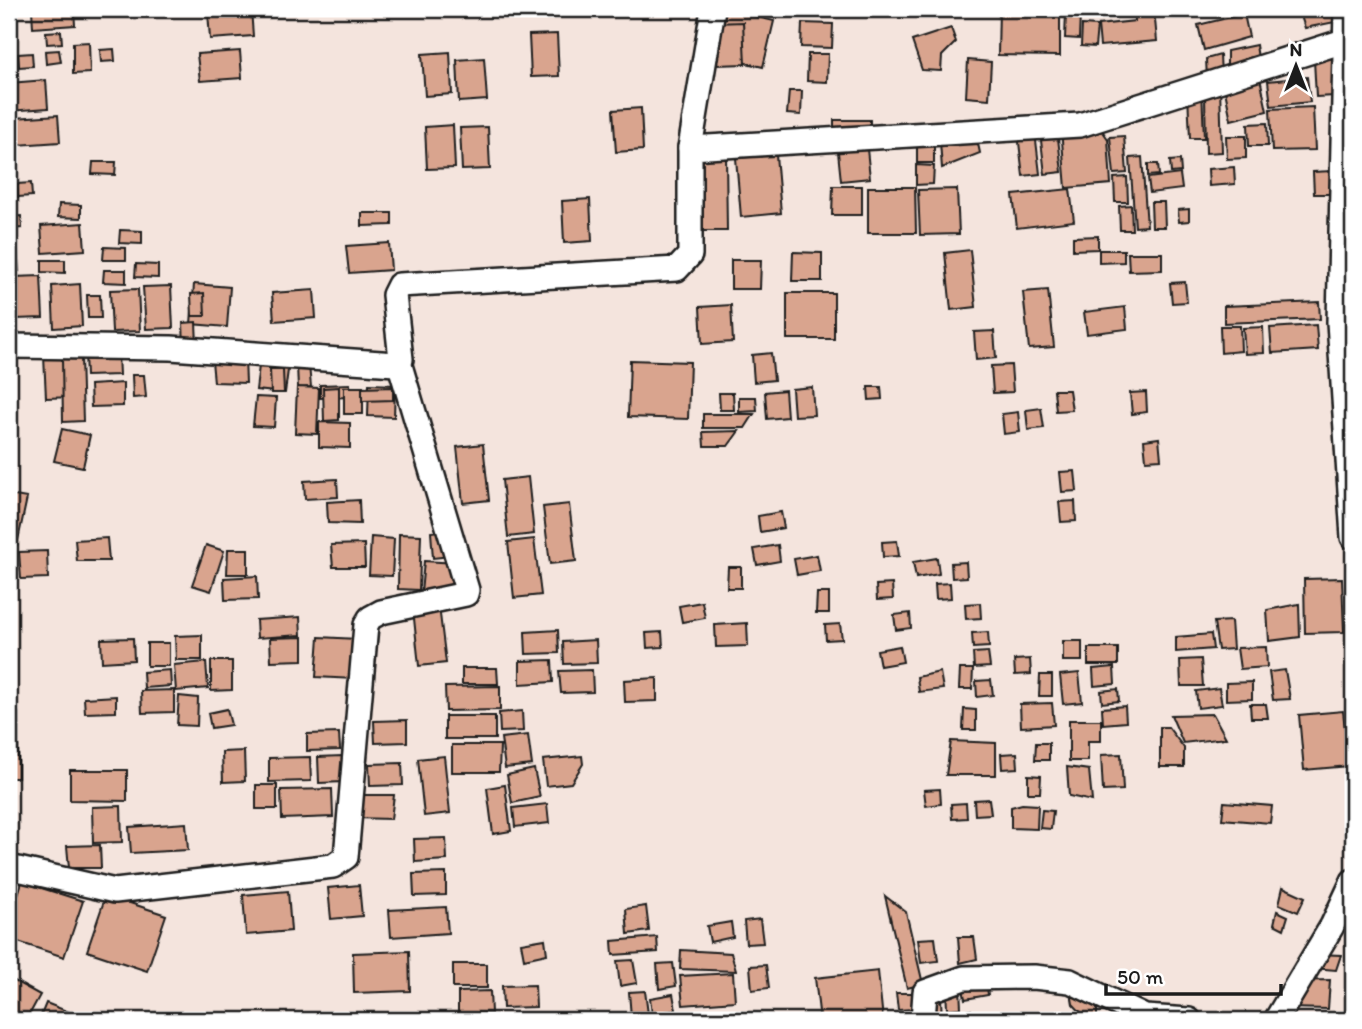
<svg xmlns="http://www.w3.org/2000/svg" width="1362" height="1029" viewBox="0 0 1362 1029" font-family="Itim,sans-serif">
  <rect width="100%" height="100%" fill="#f4e4dd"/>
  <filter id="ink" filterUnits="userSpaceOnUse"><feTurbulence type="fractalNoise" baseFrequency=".0143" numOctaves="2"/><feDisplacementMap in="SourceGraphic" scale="14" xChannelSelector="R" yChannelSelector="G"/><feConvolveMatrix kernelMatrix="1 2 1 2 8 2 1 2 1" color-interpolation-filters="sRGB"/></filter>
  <g filter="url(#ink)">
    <g fill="#d9a48e" stroke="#1c1c1c" stroke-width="2">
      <path d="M 32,9 L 74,9 L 75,25 L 33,28 Z"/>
      <path d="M 251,9 L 253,36 L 210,39 L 208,12 Z"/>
      <path d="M 723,9 L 774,21 L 763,67 L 712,55 Z"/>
      <path d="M 999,9 L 1060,9 L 1060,56 L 998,55 Z"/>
      <path d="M 1134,9 L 1154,9 L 1157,41 L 1100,46 L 1098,25 L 1135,21 Z"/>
      <path d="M 1339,9 L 1335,22 L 1305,28 L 1299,10 Z"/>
      <path d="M 1066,13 L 1080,14 L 1079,39 L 1065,38 Z"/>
      <path d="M 1244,14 L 1249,37 L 1204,50 L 1198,25 Z"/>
      <path d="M 743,22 L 745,64 L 717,65 L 715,23 Z"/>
      <path d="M 802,23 L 833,24 L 832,48 L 801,47 Z"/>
      <path d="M 1082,25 L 1097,26 L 1095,47 L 1081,46 Z"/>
      <path d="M 951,28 L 956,42 L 942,56 L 941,71 L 922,70 L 912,41 Z"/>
      <path d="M 61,31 L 62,43 L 47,44 L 46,32 Z"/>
      <path d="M 557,34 L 559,76 L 531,77 L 529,35 Z"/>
      <path d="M 89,42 L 90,73 L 73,74 L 73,43 Z"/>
      <path d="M 1256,45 L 1259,65 L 1227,74 L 1227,51 Z"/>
      <path d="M 114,49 L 115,61 L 101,62 L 100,50 Z"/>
      <path d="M 59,50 L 61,62 L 46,64 L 45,51 Z"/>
      <path d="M 240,51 L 242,78 L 200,81 L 197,54 Z"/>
      <path d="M 450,52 L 452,94 L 425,96 L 422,54 Z"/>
      <path d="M 32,53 L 33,66 L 19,67 L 18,54 Z"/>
      <path d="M 1332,53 L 1335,96 L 1316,97 L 1314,60 Z"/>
      <path d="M 808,54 L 828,54 L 827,82 L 807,81 Z"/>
      <path d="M 1220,55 L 1221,76 L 1207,79 L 1206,59 Z"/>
      <path d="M 484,58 L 487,100 L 459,102 L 457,60 Z"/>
      <path d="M 968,60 L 991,62 L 989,99 L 966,97 Z"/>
      <path d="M 1307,77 L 1310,102 L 1271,106 L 1268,81 Z"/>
      <path d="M 1260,78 L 1267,111 L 1231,120 L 1224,86 Z"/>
      <path d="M 46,80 L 48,108 L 9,111 L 9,83 Z"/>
      <path d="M 1220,87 L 1222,152 L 1206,153 L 1205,94 Z"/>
      <path d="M 1202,89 L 1204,138 L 1190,138 L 1188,94 Z"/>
      <path d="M 789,91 L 802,91 L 801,115 L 787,114 Z"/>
      <path d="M 1313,107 L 1315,150 L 1272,151 L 1270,109 Z"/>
      <path d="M 641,108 L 643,150 L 616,152 L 613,110 Z"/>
      <path d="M 58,115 L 60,142 L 17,145 L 15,118 Z"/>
      <rect x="834" y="120" width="36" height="17"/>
      <path d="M 1267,123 L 1268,146 L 1249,146 L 1248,124 Z"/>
      <path d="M 453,125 L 455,168 L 427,169 L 425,127 Z"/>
      <path d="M 1099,126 L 1108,139 L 1111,184 L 1066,188 L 1061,129 Z"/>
      <path d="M 488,127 L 490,169 L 462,170 L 460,128 Z"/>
      <path d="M 1057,130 L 1062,172 L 1045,174 L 1040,132 Z"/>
      <path d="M 1035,132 L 1040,174 L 1023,176 L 1018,134 Z"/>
      <path d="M 1124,136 L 1127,173 L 1114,174 L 1110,137 Z"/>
      <path d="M 1226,136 L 1246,136 L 1246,158 L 1227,159 Z"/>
      <path d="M 977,139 L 980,153 L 942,168 L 940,142 Z"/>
      <path d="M 934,143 L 934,163 L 917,163 L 917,144 Z"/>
      <path d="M 867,149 L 870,178 L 841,181 L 838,152 Z"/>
      <path d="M 776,155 L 781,213 L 741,217 L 736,158 Z"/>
      <path d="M 697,156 L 726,156 L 727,231 L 697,231 Z"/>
      <path d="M 1142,157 L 1147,226 L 1135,227 L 1130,158 Z"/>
      <path d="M 1180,160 L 1181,172 L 1171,173 L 1170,161 Z"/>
      <path d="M 93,162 L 116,162 L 115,175 L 92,174 Z"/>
      <path d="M 1148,164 L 1158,164 L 1159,175 L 1148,176 Z"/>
      <path d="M 916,165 L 934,166 L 933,184 L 916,185 Z"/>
      <path d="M 1234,167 L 1235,184 L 1209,186 L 1208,169 Z"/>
      <path d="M 1332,171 L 1333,194 L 1314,194 L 1313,172 Z"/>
      <path d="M 1180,174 L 1182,189 L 1150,193 L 1148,178 Z"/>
      <path d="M 1127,177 L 1128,202 L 1115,202 L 1114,178 Z"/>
      <path d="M 31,183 L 32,196 L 18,197 L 17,184 Z"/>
      <path d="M 833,186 L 862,186 L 862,215 L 832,215 Z"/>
      <path d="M 868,187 L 915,187 L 916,233 L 868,233 Z"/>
      <path d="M 957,189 L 959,234 L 920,235 L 918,190 Z"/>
      <path d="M 1070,189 L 1074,221 L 1017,228 L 1013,195 Z"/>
      <path d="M 590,199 L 592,241 L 564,243 L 562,201 Z"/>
      <path d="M 1151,202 L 1164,202 L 1165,227 L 1152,227 Z"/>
      <path d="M 59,204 L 81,205 L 81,218 L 58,217 Z"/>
      <path d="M 1131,205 L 1132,230 L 1120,230 L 1119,206 Z"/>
      <path d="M 1189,209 L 1189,221 L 1179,222 L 1178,210 Z"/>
      <path d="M 362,213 L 392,213 L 392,225 L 362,226 Z"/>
      <path d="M 21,216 L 22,228 L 9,229 L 9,217 Z"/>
      <path d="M 83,223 L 85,250 L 43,253 L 41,226 Z"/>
      <path d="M 120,230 L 142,231 L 142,244 L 119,243 Z"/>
      <path d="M 1098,236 L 1098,249 L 1073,250 L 1073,237 Z"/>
      <path d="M 389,243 L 391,270 L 349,273 L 346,246 Z"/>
      <path d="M 104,247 L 126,248 L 126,260 L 103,260 Z"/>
      <path d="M 17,248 L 19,271 L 9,271 L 9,249 Z"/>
      <path d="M 970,250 L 976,307 L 951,310 L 945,253 Z"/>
      <path d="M 1099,250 L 1124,250 L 1124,262 L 1099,263 Z"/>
      <path d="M 793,252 L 822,253 L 822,281 L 792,281 Z"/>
      <path d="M 1128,253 L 1162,253 L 1162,270 L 1129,271 Z"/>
      <path d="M 42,260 L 65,260 L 65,273 L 42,272 Z"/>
      <path d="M 731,260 L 761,260 L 760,289 L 731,289 Z"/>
      <path d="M 136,264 L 158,265 L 158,278 L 135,277 Z"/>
      <path d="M 104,270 L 126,270 L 126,283 L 103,282 Z"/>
      <path d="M 41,276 L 43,318 L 15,319 L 13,277 Z"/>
      <path d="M 1185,282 L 1187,302 L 1172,303 L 1170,283 Z"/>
      <path d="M 80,284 L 82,326 L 54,328 L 52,286 Z"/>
      <path d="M 194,284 L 230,287 L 227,327 L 191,324 Z"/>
      <path d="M 171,286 L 173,328 L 146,329 L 143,287 Z"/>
      <path d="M 138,289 L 140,331 L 112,332 L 110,290 Z"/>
      <path d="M 314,290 L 316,318 L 274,321 L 272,293 Z"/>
      <path d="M 1048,290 L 1054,347 L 1029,349 L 1023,292 Z"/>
      <path d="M 204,293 L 205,316 L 192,316 L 191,294 Z"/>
      <rect x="787" y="293" width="47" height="46"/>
      <path d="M 87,295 L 100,295 L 101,318 L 88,318 Z"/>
      <path d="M 1319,302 L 1320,319 L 1224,323 L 1224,306 Z"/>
      <path d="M 731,305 L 733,342 L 702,344 L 700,307 Z"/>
      <path d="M 1125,307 L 1127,329 L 1087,334 L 1084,312 Z"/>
      <path d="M 196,322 L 197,345 L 184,346 L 183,323 Z"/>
      <path d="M 1316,325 L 1318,350 L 1272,353 L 1270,328 Z"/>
      <path d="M 1220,326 L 1240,326 L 1241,351 L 1221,353 Z"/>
      <path d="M 1263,327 L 1264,353 L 1245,354 L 1243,328 Z"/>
      <path d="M 994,331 L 996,358 L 976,360 L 974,332 Z"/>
      <path d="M 118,353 L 119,375 L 86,376 L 85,354 Z"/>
      <path d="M 771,353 L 774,380 L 754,382 L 752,355 Z"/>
      <path d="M 72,355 L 74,397 L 46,398 L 44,356 Z"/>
      <path d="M 62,358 L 81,358 L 83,421 L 63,422 Z"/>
      <path d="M 245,359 L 246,383 L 214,382 L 212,361 Z"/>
      <path d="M 630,360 L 690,362 L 688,419 L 628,417 Z"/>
      <path d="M 297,365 L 309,365 L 311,387 L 298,388 Z"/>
      <path d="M 1011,365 L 1013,392 L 993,393 L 991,366 Z"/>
      <path d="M 259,366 L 288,370 L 285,393 L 256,390 Z"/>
      <path d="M 270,370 L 283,370 L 284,393 L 271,393 Z"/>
      <path d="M 132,375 L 144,375 L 146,397 L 133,398 Z"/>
      <path d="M 123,383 L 123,406 L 91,407 L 90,385 Z"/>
      <path d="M 350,384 L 351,397 L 320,398 L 320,385 Z"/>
      <path d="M 369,384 L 395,385 L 394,417 L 368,416 Z"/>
      <path d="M 297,387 L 319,388 L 317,434 L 295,433 Z"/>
      <path d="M 339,387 L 339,420 L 324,421 L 323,388 Z"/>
      <rect x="344" y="387" width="19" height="27"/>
      <path d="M 393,387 L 393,400 L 362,401 L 362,388 Z"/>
      <path d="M 812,387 L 814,415 L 794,416 L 792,389 Z"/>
      <path d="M 868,387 L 881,387 L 882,399 L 869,400 Z"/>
      <path d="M 785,390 L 787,417 L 767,419 L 765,392 Z"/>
      <path d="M 1054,390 L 1069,390 L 1072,410 L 1056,411 Z"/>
      <path d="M 1146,392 L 1147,412 L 1132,414 L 1130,393 Z"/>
      <path d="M 719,393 L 733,393 L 734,410 L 720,410 Z"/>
      <path d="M 256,397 L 276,398 L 274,427 L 253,426 Z"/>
      <path d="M 739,397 L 756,397 L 757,411 L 739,412 Z"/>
      <path d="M 1041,408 L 1044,428 L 1028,430 L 1026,410 Z"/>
      <path d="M 1018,412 L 1020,432 L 1004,434 L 1002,414 Z"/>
      <path d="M 703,414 L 754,414 L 745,428 L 703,428 Z"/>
      <path d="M 319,422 L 350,423 L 350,448 L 319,447 Z"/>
      <path d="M 62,429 L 90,435 L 83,467 L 54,461 Z"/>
      <path d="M 739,431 L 728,446 L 704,446 L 703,432 Z"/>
      <path d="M 1159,438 L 1161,459 L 1146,460 L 1144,440 Z"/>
      <path d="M 483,444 L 489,500 L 463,503 L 457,447 Z"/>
      <path d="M 1075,471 L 1077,491 L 1062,492 L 1060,472 Z"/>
      <path d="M 528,477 L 534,534 L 508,537 L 502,480 Z"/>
      <path d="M 337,479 L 338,497 L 305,499 L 304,481 Z"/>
      <path d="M 9,495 L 27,498 L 17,545 L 9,543 Z"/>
      <path d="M 359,500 L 360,524 L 328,523 L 327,502 Z"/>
      <path d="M 1075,501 L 1076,521 L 1061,522 L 1059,502 Z"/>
      <path d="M 569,504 L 576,561 L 550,564 L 543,507 Z"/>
      <path d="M 781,512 L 784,528 L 760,532 L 758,516 Z"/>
      <path d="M 447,530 L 450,556 L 433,558 L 431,532 Z"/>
      <path d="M 399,534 L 421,535 L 419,590 L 398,589 Z"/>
      <path d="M 371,537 L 394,539 L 392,576 L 369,575 Z"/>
      <path d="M 107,538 L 109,561 L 77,561 L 75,540 Z"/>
      <path d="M 534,539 L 541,595 L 514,598 L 508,542 Z"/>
      <path d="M 897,541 L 899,556 L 883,557 L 882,542 Z"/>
      <path d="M 364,544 L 365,567 L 333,567 L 331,545 Z"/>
      <path d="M 206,545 L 224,551 L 211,591 L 192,585 Z"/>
      <path d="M 778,545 L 780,561 L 757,565 L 754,549 Z"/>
      <path d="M 228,549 L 248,549 L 248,574 L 227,574 Z"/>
      <path d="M 47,551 L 48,578 L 21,579 L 19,552 Z"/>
      <path d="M 817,555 L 820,571 L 797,575 L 794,559 Z"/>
      <path d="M 937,558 L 939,574 L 916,578 L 913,562 Z"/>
      <path d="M 424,561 L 456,563 L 453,595 L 421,593 Z"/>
      <path d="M 966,562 L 967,577 L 952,578 L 951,563 Z"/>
      <path d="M 728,567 L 741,567 L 741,588 L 727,588 Z"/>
      <path d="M 257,576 L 258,599 L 225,600 L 224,578 Z"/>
      <path d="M 1342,578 L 1344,632 L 1305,633 L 1304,579 Z"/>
      <path d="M 950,583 L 951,598 L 936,599 L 935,584 Z"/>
      <path d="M 892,584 L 893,599 L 877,600 L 876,585 Z"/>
      <path d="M 817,593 L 829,593 L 829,613 L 816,613 Z"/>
      <path d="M 702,602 L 705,618 L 682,622 L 679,606 Z"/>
      <path d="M 980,603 L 981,618 L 966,619 L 965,604 Z"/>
      <path d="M 1299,604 L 1300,637 L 1269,641 L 1267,610 Z"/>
      <path d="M 439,606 L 446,663 L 419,666 L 413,609 Z"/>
      <path d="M 910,613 L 911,628 L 896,630 L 894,615 Z"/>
      <path d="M 300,617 L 301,635 L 257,638 L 256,620 Z"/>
      <path d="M 1231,621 L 1233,649 L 1218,650 L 1214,622 Z"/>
      <path d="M 747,623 L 748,646 L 716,647 L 715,625 Z"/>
      <path d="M 840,624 L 842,639 L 826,640 L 825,625 Z"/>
      <path d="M 558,630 L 559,653 L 526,654 L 525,632 Z"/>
      <path d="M 662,632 L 663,647 L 647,648 L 646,633 Z"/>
      <path d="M 988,632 L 989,647 L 973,648 L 972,633 Z"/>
      <path d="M 1211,634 L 1213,649 L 1176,652 L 1176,637 Z"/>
      <path d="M 202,635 L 202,660 L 176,660 L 175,636 Z"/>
      <path d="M 303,637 L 303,660 L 271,661 L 270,638 Z"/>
      <path d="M 319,637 L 357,639 L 354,679 L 316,677 Z"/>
      <path d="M 133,638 L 134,660 L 102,662 L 101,639 Z"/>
      <path d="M 596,640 L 597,663 L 564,664 L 563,642 Z"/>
      <rect x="1063" y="641" width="19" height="20"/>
      <rect x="147" y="643" width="22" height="23"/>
      <path d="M 900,646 L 903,662 L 880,666 L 877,650 Z"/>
      <path d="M 1266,647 L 1267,667 L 1240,669 L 1237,648 Z"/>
      <rect x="1088" y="648" width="30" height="17"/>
      <path d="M 988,652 L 990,667 L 974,668 L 973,653 Z"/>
      <path d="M 1030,659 L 1031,674 L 1015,675 L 1014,660 Z"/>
      <path d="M 1201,659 L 1203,686 L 1181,686 L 1180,660 Z"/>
      <path d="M 552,660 L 553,682 L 520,684 L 520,661 Z"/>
      <path d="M 211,661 L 232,661 L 232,690 L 211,691 Z"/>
      <path d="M 206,662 L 208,688 L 176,691 L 174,665 Z"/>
      <path d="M 1114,667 L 1115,684 L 1094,686 L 1093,669 Z"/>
      <path d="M 462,668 L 497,668 L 498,684 L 462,684 Z"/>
      <path d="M 960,669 L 973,669 L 972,689 L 959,689 Z"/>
      <path d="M 170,670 L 171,686 L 144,688 L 143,672 Z"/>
      <path d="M 592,670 L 593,692 L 561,693 L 559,671 Z"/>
      <path d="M 1285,670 L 1290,699 L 1273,700 L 1269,672 Z"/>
      <path d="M 940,672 L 943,689 L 919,692 L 917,677 Z"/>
      <path d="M 1079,673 L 1082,702 L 1063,704 L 1060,675 Z"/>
      <path d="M 1040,675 L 1052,675 L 1052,696 L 1039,696 Z"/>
      <path d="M 657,678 L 657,701 L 625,702 L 624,680 Z"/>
      <path d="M 991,680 L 993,695 L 977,697 L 976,681 Z"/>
      <path d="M 1252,682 L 1252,699 L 1226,700 L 1226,683 Z"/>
      <path d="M 500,686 L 500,710 L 446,711 L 445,687 Z"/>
      <path d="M 1219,688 L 1222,705 L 1198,708 L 1196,691 Z"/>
      <path d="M 1118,689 L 1119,701 L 1102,703 L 1101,691 Z"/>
      <path d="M 174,690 L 174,712 L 142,713 L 141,691 Z"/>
      <path d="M 116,696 L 116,712 L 85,713 L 84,698 Z"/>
      <path d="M 179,696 L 198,698 L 197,726 L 177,725 Z"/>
      <path d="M 1052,703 L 1054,725 L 1021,727 L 1020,704 Z"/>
      <path d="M 1250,704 L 1266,704 L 1268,718 L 1251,718 Z"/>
      <path d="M 1125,706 L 1126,722 L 1103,724 L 1102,708 Z"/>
      <path d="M 227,709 L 231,725 L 211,728 L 208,713 Z"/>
      <path d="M 964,709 L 976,710 L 976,730 L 963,730 Z"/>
      <path d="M 522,711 L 523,731 L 500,732 L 499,713 Z"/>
      <path d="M 1343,711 L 1349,766 L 1304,770 L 1299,715 Z"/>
      <rect x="9" y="713" width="9" height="65"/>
      <path d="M 1213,714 L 1226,738 L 1183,743 L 1171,715 Z"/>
      <rect x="445" y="716" width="50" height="23"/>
      <path d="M 407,720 L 407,742 L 375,743 L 374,721 Z"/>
      <path d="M 1069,720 L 1101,720 L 1101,741 L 1088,741 L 1088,761 L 1069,761 Z"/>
      <path d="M 1160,727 L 1168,727 L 1184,748 L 1184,767 L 1160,767 Z"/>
      <path d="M 339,733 L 340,750 L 307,751 L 307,734 Z"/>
      <path d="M 528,735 L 532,765 L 505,768 L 501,738 Z"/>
      <path d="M 951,741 L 996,743 L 996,775 L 946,775 Z"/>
      <path d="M 1036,743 L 1049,743 L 1049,760 L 1035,760 Z"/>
      <path d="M 452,745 L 500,745 L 499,772 L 452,772 Z"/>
      <path d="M 244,751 L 245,781 L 223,782 L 222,752 Z"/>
      <path d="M 1017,753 L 1018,768 L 1002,769 L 1001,754 Z"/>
      <path d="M 1121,754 L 1123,790 L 1103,791 L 1101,755 Z"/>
      <path d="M 342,756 L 344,782 L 319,783 L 318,757 Z"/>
      <path d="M 444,756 L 450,813 L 424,816 L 418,759 Z"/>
      <path d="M 582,756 L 583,764 L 571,783 L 546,786 L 543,760 Z"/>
      <path d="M 310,757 L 311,781 L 269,782 L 269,758 Z"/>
      <path d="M 402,763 L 403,785 L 370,786 L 369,764 Z"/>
      <path d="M 1067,767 L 1089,770 L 1092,801 L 1069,796 Z"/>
      <path d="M 534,769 L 540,797 L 512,803 L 507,775 Z"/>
      <path d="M 70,770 L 127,770 L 127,801 L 70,800 Z"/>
      <path d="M 1028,775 L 1041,776 L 1040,793 L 1028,793 Z"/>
      <rect x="256" y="785" width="21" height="24"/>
      <path d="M 505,785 L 511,831 L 493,834 L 487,788 Z"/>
      <path d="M 332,789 L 333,817 L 282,819 L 281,790 Z"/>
      <path d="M 940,789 L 941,804 L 926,806 L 924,790 Z"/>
      <path d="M 357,795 L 394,795 L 391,819 L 354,818 Z"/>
      <path d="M 989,799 L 991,814 L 975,815 L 974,800 Z"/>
      <path d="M 1224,802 L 1272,806 L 1270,823 L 1222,819 Z"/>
      <path d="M 966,803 L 967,818 L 952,819 L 951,804 Z"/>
      <path d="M 547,804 L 549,823 L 515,827 L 513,808 Z"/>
      <path d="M 1022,804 L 1038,805 L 1037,829 L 1011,828 L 1011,807 Z"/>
      <path d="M 121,806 L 122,842 L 93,843 L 92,807 Z"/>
      <path d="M 1042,810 L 1053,811 L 1051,829 L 1040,828 Z"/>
      <path d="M 186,823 L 188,850 L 131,853 L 129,827 Z"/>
      <path d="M 446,838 L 447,860 L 415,862 L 414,839 Z"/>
      <path d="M 100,845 L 101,868 L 69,868 L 67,846 Z"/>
      <path d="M 446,873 L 446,895 L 414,896 L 413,874 Z"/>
      <path d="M 22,882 L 83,901 L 64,957 L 9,939 L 9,923 Z"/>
      <path d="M 359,885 L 362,916 L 331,919 L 328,888 Z"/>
      <path d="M 1283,887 L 1305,897 L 1298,912 L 1279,904 Z"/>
      <path d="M 288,891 L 291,931 L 246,935 L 243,895 Z"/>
      <path d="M 106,895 L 166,915 L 147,971 L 87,951 Z"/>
      <path d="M 885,896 L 906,912 L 923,984 L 907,988 Z"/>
      <path d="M 646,906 L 649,931 L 628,934 L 626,909 Z"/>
      <path d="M 446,907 L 448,933 L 391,937 L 389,910 Z"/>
      <path d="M 1277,911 L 1288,916 L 1284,929 L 1274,924 Z"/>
      <path d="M 760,919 L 763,943 L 746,944 L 744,921 Z"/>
      <path d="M 731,922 L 733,937 L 710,942 L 707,926 Z"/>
      <path d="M 657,937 L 658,952 L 613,955 L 612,941 Z"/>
      <path d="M 958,937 L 974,937 L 977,959 L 960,963 Z"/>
      <path d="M 935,938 L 938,961 L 921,963 L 918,939 Z"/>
      <path d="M 545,939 L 547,954 L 524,959 L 521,943 Z"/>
      <path d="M 681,950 L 731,953 L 736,971 L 680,969 Z"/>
      <path d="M 409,951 L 410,991 L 354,993 L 353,953 Z"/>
      <path d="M 1317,954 L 1341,955 L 1336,970 L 1313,968 Z"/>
      <path d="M 633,960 L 637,983 L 620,986 L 617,961 Z"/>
      <path d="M 673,963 L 676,986 L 659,989 L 657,964 Z"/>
      <rect x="453" y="964" width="34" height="24"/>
      <path d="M 766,965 L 769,988 L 752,990 L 750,966 Z"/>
      <path d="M 878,971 L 883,1020 L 820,1020 L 815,978 Z"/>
      <path d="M 733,973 L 735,1001 L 683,1005 L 680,976 Z"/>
      <path d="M 9,978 L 40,995 L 27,1019 L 9,1008 Z"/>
      <path d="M 986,979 L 988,995 L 965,999 L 962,983 Z"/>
      <path d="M 1330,980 L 1328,1009 L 1289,1008 L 1291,981 Z"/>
      <path d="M 535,985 L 536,1007 L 503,1008 L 502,986 Z"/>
      <path d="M 1070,986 L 1097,1003 L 1097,1020 L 1088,1020 L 1073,1004 Z"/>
      <path d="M 946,988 L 960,988 L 961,1008 L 947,1009 Z"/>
      <path d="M 490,991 L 491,1013 L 458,1014 L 458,992 Z"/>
      <path d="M 645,991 L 648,1014 L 631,1017 L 629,992 Z"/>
      <path d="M 896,993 L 912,993 L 913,1009 L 898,1010 Z"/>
      <path d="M 673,994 L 676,1010 L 652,1014 L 650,998 Z"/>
      <path d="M 927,999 L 941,999 L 942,1020 L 928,1020 Z"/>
      <path d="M 46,1003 L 82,1017 L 81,1020 L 39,1020 Z"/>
      <path d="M 971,1010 L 973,1020 L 949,1020 L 948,1014 Z"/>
    </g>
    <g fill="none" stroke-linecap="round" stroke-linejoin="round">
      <defs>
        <g id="street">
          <path d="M 1346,9 L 1339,322 L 1353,537"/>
          <path d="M 690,148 L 713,9"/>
          <path d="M 9,346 L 171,348 L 395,364 L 401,359 L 394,295 L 399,285 L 677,269 L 690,255 L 690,148 L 1080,125 L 1347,40"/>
          <path d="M 9,867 L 115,891 L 333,866 L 346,857 L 366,625 L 370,618 L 381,612 L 466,594 L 467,590 L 399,362"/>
          <path d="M 923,1020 L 925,992 L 964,978 L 1034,977 L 1070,981 L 1145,1017 L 1189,1020"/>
          <path d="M 1276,1020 L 1332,926 L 1353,881"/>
        </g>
      </defs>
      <use href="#street" stroke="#1c1c1c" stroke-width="28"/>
      <use href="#street" stroke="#fff" stroke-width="23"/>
    </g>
  </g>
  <rect width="1362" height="1029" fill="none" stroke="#fff" stroke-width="35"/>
  <rect x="18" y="18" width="1327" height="994" fill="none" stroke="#1c1c1c" stroke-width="2.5" filter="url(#ink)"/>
  <g transform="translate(1296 66)" stroke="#ffffff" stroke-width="5" paint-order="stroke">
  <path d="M0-5L12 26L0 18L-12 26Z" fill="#1c1c1c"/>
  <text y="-10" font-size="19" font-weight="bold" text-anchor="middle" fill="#1c1c1c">N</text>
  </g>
  <path d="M1106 984v10h175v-10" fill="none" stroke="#1c1c1c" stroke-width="3.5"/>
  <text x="1117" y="984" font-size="21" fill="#1c1c1c" stroke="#ffffff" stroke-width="5" paint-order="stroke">50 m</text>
</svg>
